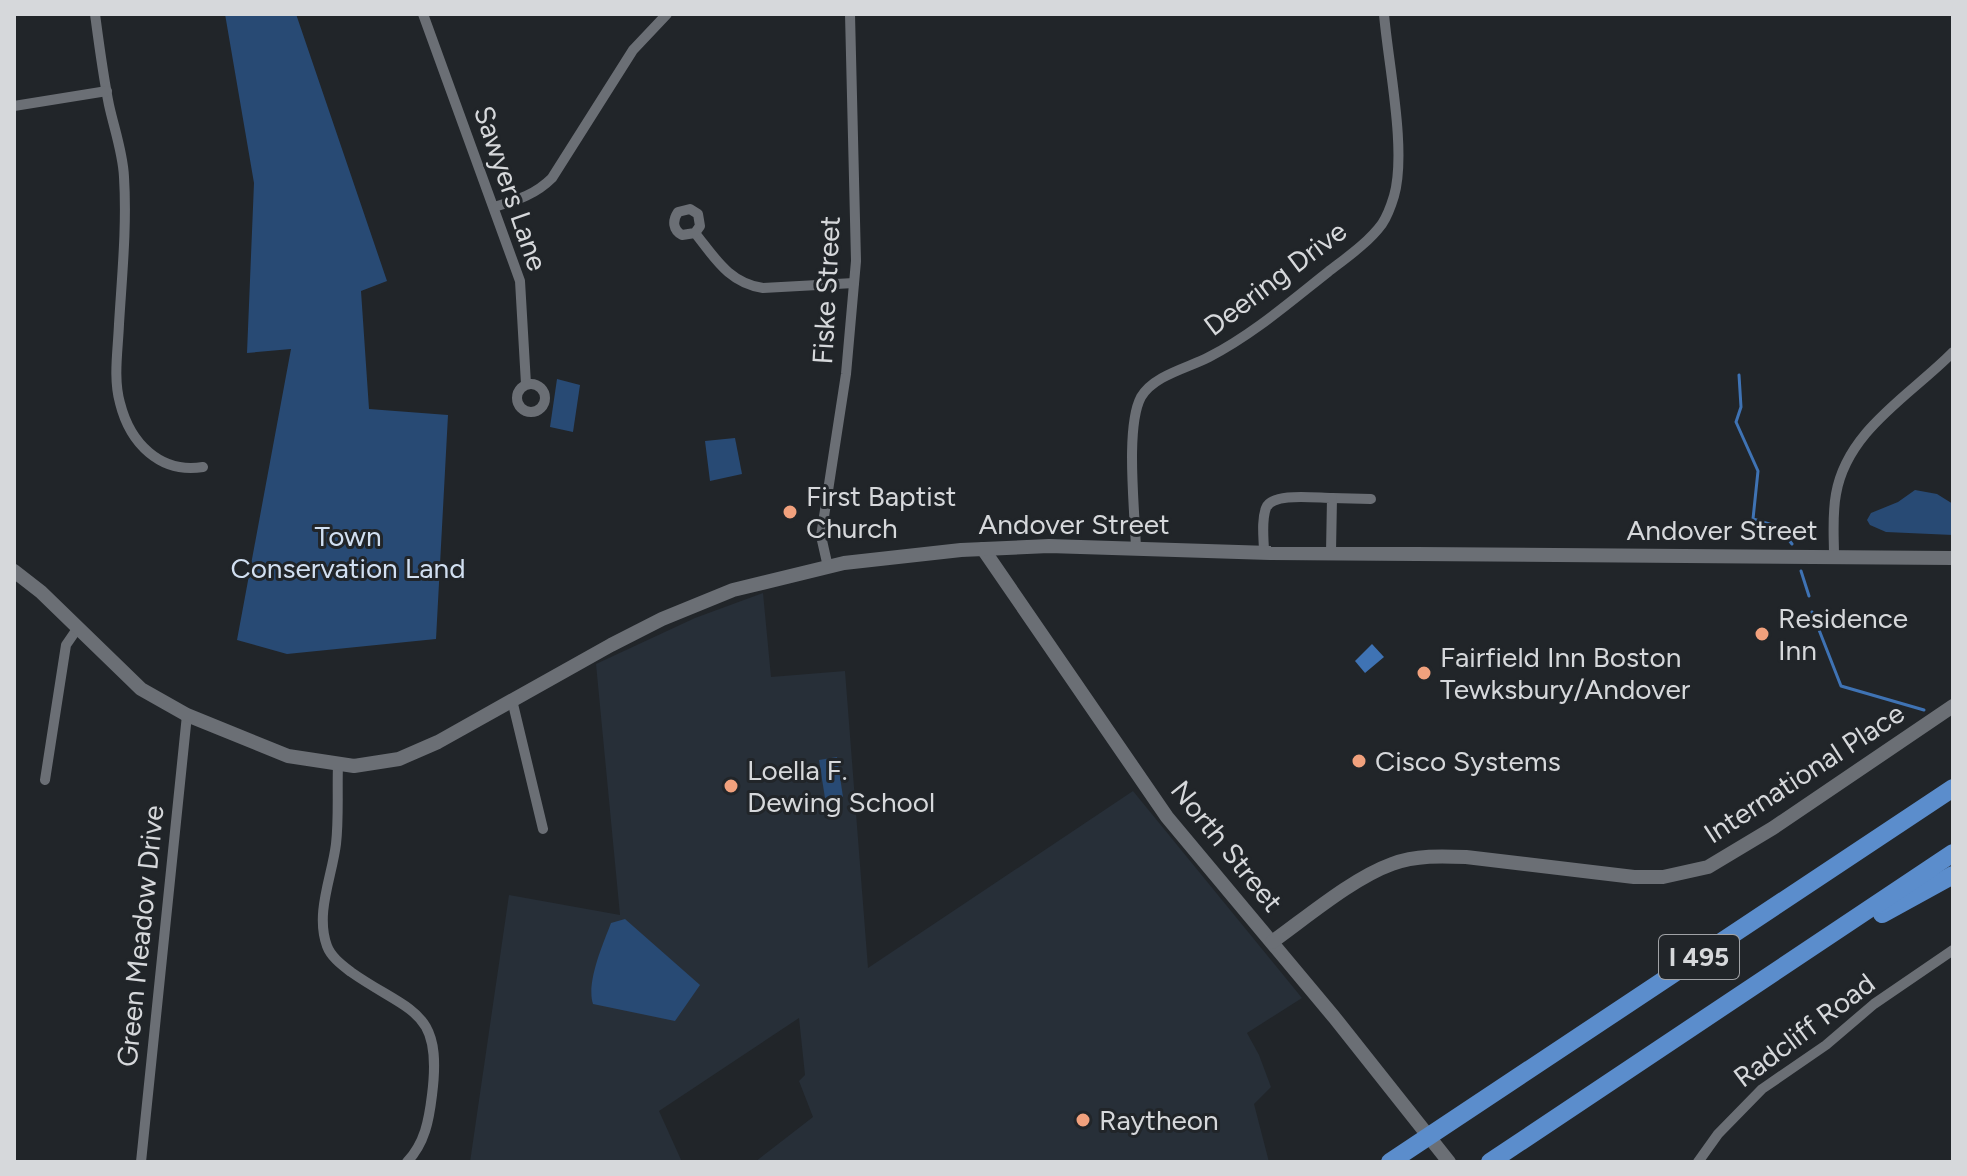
<svg xmlns="http://www.w3.org/2000/svg" width="1967" height="1176" viewBox="0 0 1967 1176" font-family="Figtree,sans-serif">
  <rect width="100%" height="100%" fill="#212529"/>
  <path fill="#272f38" d="M 763,593 L 771,677 L 845,671 L 868,968 L 1133,791 L 1302,998 L 1247,1033 L 1259,1055 L 1271,1087 L 1254,1104 L 1269,1162 L 755,1162 L 813,1117 L 799,1081 L 805,1075 L 799,1018 L 659,1111 L 682,1162 L 470,1162 L 509,895 L 620,915 L 596,664 L 695,618 Z"/>
  <g fill="#284a74">
    <path d="M 225,14 L 296,14 L 387,281 L 361,291 L 369,409 L 448,415 L 436,639 L 287,654 L 237,640 L 291,349 L 247,353 L 254,183 Z"/>
    <path d="M 557,379 L 580,385 L 573,432 L 550,427 Z"/>
    <path d="M 735,438 L 742,474 L 710,481 L 705,441 Z"/>
    <path d="M 1915,490 L 1937,494 L 1953,504 L 1953,535 L 1886,532 L 1870,525 L 1867,520 L 1871,513 L 1898,502 Z"/>
    <path d="M 837,757 L 843,797 L 825,798 L 819,760 Z"/>
    <path d="M 625,919 L 700,985 L 675,1021 L 593,1004 C 586,983 603,944 611,923 Z"/>
  </g>
  <path fill="#3f73b4" d="M 1372,644 L 1384,657 L 1365,673 L 1355,661 Z"/>
  <g fill="none" stroke-linecap="round" stroke-linejoin="round">
    <g stroke="#3f73b4" stroke-width="3">
      <path d="M 1739,375 L 1741,407 L 1736,422 L 1758,471 L 1753,519 L 1779,527 L 1792,544"/>
      <path d="M 1801,571 L 1809,596"/>
      <path d="M 1812,612 L 1841,686 L 1924,710"/>
    </g>
    <g stroke="#6b6f75" stroke-width="10">
      <path d="M 95,14 C 99,44 103,75 109,105 C 114,128 123,153 124,177 C 127,226 122,275 119,324 C 118,350 113,378 120,403 C 130,443 160,474 203,467"/>
      <path d="M 423,14 L 520,281 L 526,384"/>
      <path d="M 14,106 L 107,91"/>
      <path d="M 494,207 C 517,200 535,195 552,178 L 633,50 L 667,14"/>
      <path d="M 695,233 L 682,235 C 673,230 672,221 678,212 L 690,209 L 698,214 L 700,226 L 695,233 C 715,258 729,283 763,288 L 854,283"/>
      <circle cx="531" cy="398" r="14"/>
      <path d="M 1332,498 L 1371,499"/>
      <path d="M 1136,549 C 1135,512 1125,427 1141,397 C 1154,375 1188,368 1209,357 C 1252,335 1290,302 1328,272 C 1346,258 1368,243 1382,224 C 1388,215 1391,206 1394,196 C 1407,151 1388,63 1384,14"/>
      <path d="M 1264,553 C 1264,540 1261,521 1266,508 C 1272,492 1316,498 1332,498 L 1331,552"/>
      <path d="M 1834,557 C 1834,536 1832,515 1836,494 C 1847,430 1911,395 1953,352"/>
      <path d="M 828,567 L 821,536 L 846,374 L 856,261 L 850,14"/>
      <path d="M 512,700 L 543,829"/>
      <path d="M 338,765 C 337,791 339,818 336,844 C 332,877 315,913 327,946 C 331,957 342,965 351,972 C 411,1014 443,1008 432,1095 C 429,1120 425,1143 407,1162"/>
      <path d="M 45,780 L 66,645 L 77,629"/>
      <path d="M 141,1162 L 187,715"/>
      <path d="M 1698,1162 L 1718,1134 L 1762,1089 L 1826,1045 L 1874,1004 L 1953,950"/>
    </g>
    <g stroke="#6b6f75" stroke-width="14">
      <path d="M 983,549 L 1167,817 L 1334,1017 L 1449,1162"/>
      <path d="M 14,571 L 41,592 L 141,689 L 187,715 L 288,756 L 354,766 L 399,759 L 438,742 L 611,645 L 662,619 L 733,590 L 844,563 L 961,550 L 1049,546 L 1270,553 L 1953,558"/>
      <path d="M 1272,942 C 1307,917 1353,878 1392,864 C 1416,855 1442,856 1466,857 L 1634,877 L 1663,877 L 1708,867 L 1773,828 L 1953,706"/>
    </g>
    <g stroke="#5b8dcc" stroke-width="18">
      <path d="M 1882,914 L 1953,875"/>
      <path d="M 1390,1162 L 1953,788"/>
      <path d="M 1490,1162 L 1953,853"/>
    </g>
  </g>
  <g fill="#f1a17d" stroke="#212529" stroke-width="3">
    <circle cx="790" cy="512" r="8"/>
    <circle cx="1762" cy="634" r="8"/>
    <circle cx="1424" cy="673" r="8"/>
    <circle cx="1359" cy="761" r="8"/>
    <circle cx="731" cy="786" r="8"/>
    <circle cx="1083" cy="1120" r="8"/>
  </g>
  <g text-anchor="middle" dominant-baseline="central" stroke-width="6" stroke-linejoin="round" paint-order="stroke">
    <rect fill="#212529" stroke="#a0a2a6" stroke-width="2" x="1659" y="935" width="80" height="44" rx="6"/>
    <g font-size="26" font-weight="bold" fill="#d6d8db">
      <text x="1699" y="957">I 495</text>
    </g>
    <g font-size="28" fill="#d6d8db" stroke="#212529">
      <text transform="translate(511 188) rotate(71)">Sawyers Lane</text>
      <text transform="translate(1275 278) rotate(-37)">Deering Drive</text>
      <text transform="translate(826 290) rotate(-87)">Fiske Street</text>
      <text x="1074" y="524">Andover Street</text>
      <text x="1722" y="530">Andover Street</text>
      <text transform="translate(1804 773) rotate(-33)">International Place</text>
      <text transform="translate(1227 846) rotate(51)">North Street</text>
      <text transform="translate(140 936) rotate(-84)">Green Meadow Drive</text>
      <text transform="translate(1804 1030) rotate(-37)">Radcliff Road</text>
    </g>
    <g font-size="28" fill="#d6d8db" stroke="#212529" text-anchor="start">
      <text x="806" y="496">First Baptist<tspan x="806" dy="32">Church</tspan></text>
      <text x="1778" y="618">Residence<tspan x="1778" dy="32">Inn</tspan></text>
      <text x="1440" y="657">Fairfield Inn Boston<tspan x="1440" dy="32">Tewksbury/Andover</tspan></text>
      <text x="1375" y="761">Cisco Systems</text>
      <text x="747" y="770">Loella F.<tspan x="747" dy="32">Dewing School</tspan></text>
      <text x="1099" y="1120">Raytheon</text>
    </g>
    <g font-size="28" fill="#d1dff1" stroke="#212529">
      <text x="348" y="536">Town<tspan x="348" dy="32">Conservation Land</tspan></text>
    </g>
  </g>
  <rect width="1967" height="1176" fill="none" stroke="#d6d8db" stroke-width="32"/>
</svg>
